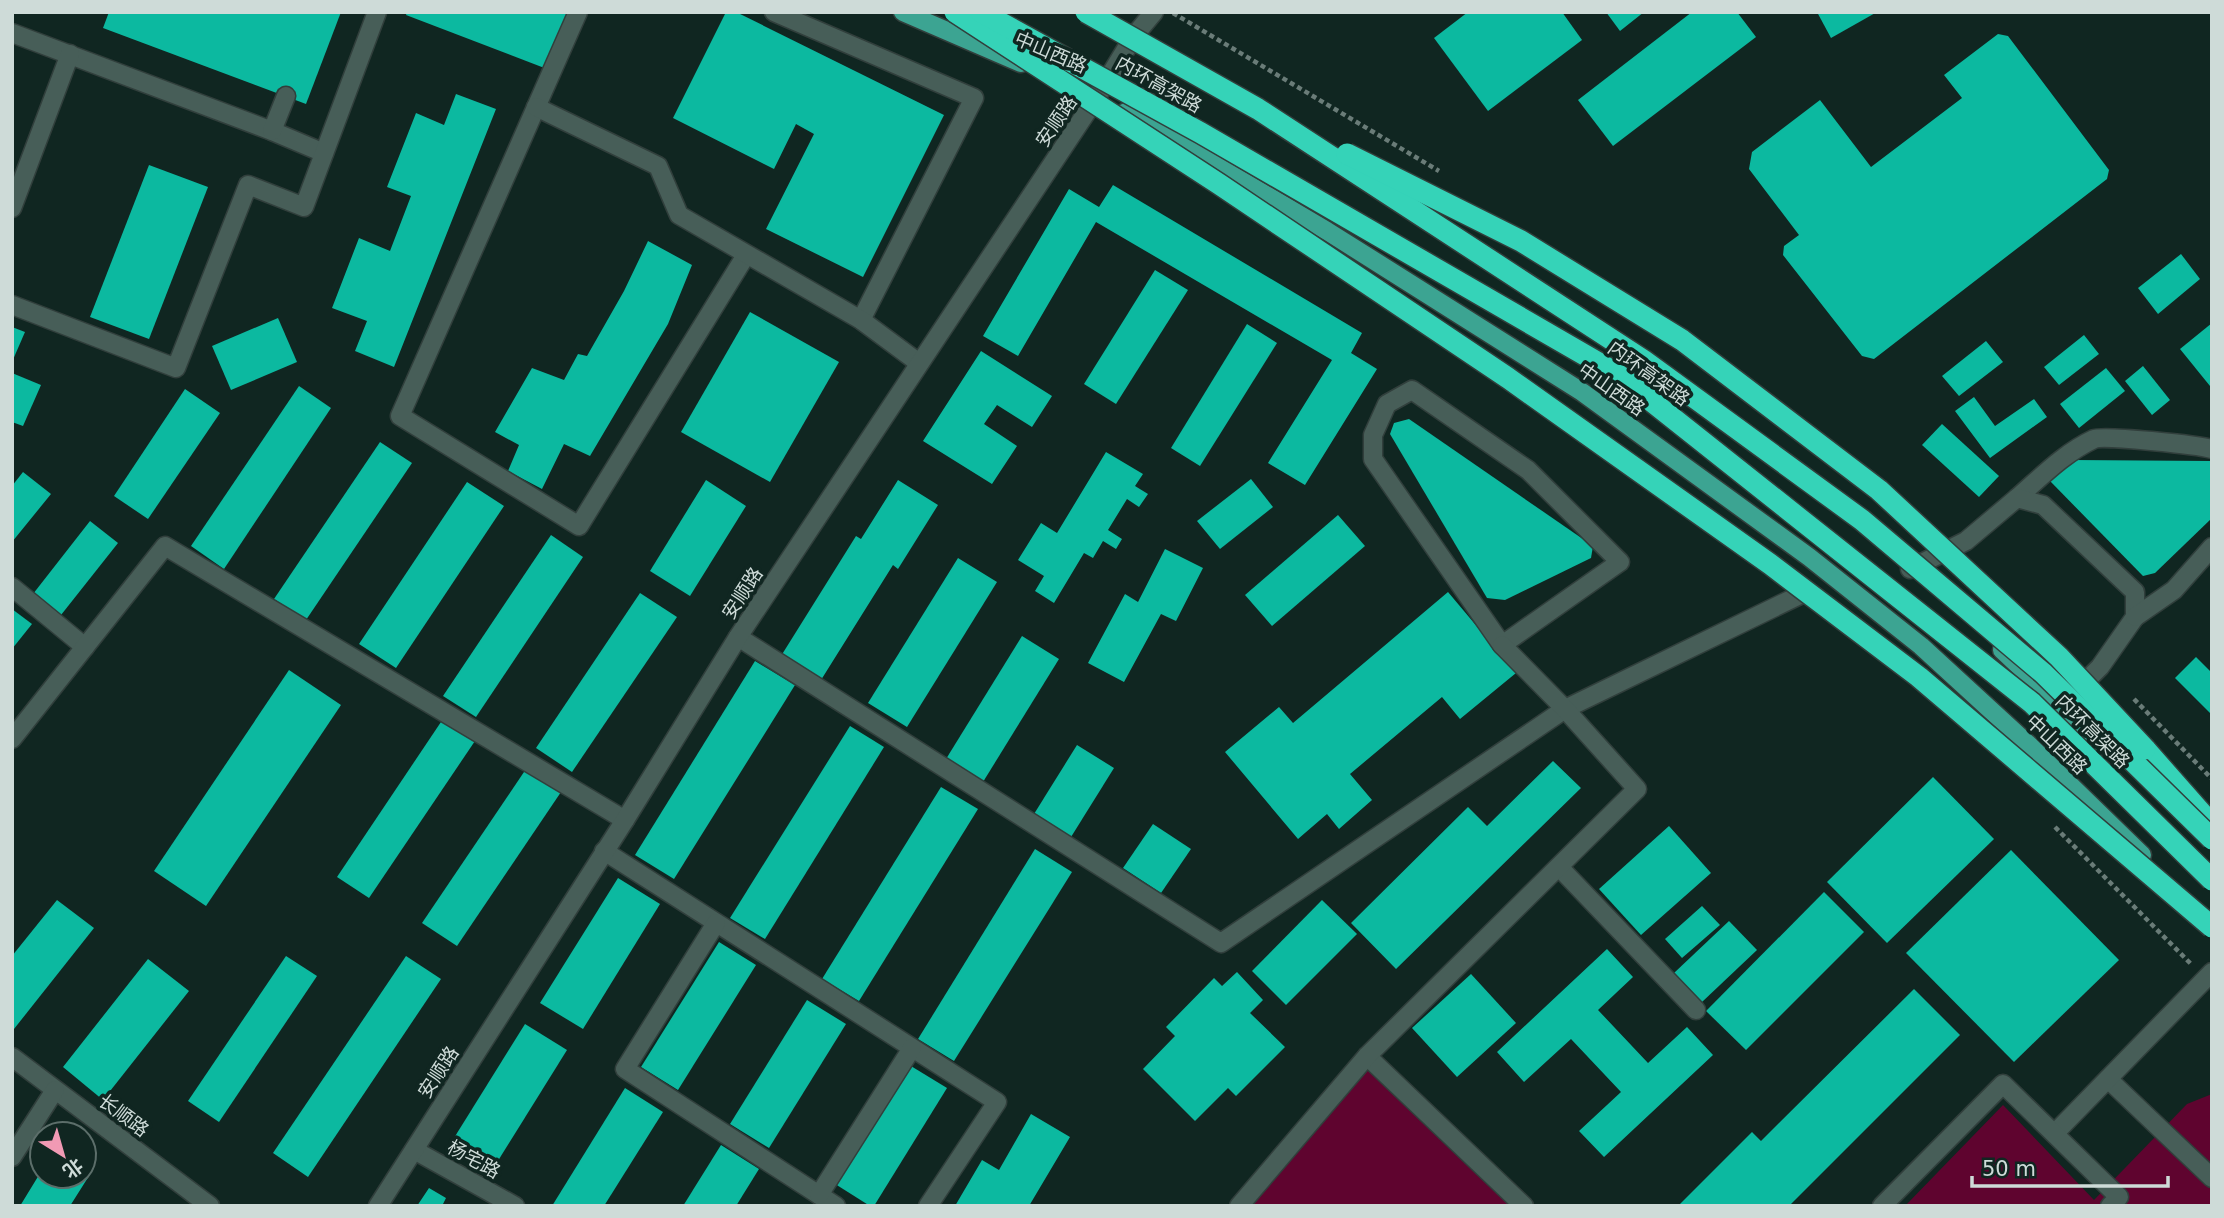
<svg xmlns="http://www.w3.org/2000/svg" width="2224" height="1218" viewBox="0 0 2224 1218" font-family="'DejaVu Sans','Noto Sans SC',sans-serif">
  <rect width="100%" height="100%" fill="#102621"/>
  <g fill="#5f042f">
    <path d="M 1367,1056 L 1524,1206 L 1239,1206 Z"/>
    <path d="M 2212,1094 L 2212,1206 L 1905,1206 L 2003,1105 L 2094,1200 L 2187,1104 Z"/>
  </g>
  <g fill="#0cb9a0">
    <path d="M 109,12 L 341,12 L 306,104 L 103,28 Z"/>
    <path d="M 407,12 L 569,12 L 547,69 L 406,15 Z"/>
    <path d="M 726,12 L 736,12 L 944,115 L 863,277 L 766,229 L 814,134 L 796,124 L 774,169 L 673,118 Z"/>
    <path d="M 1468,12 L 1562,12 L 1582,40 L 1488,111 L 1434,38 Z"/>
    <path d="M 1606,12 L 1644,12 L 1620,31 Z"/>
    <path d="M 1692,12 L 1737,12 L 1756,37 L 1613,146 L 1578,100 Z"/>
    <path d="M 1817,12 L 1877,12 L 1831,38 Z"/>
    <path d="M 1998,34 L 2008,36 L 2109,170 L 2107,179 L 1874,359 L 1862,356 L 1783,255 L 1784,246 L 1799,235 L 1749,169 L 1752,152 L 1820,100 L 1871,167 L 1962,98 L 1944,75 Z"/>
    <path d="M 456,94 L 496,109 L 394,367 L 355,351 L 367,321 L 332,308 L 359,238 L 390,251 L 411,196 L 387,187 L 416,113 L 444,125 Z"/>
    <path d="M 149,165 L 208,187 L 149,339 L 90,317 Z"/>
    <path d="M 1113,185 L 1362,333 L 1351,353 L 1377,369 L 1305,485 L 1268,463 L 1332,360 L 1096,222 L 1018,356 L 983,336 L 1069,189 L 1099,207 Z"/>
    <path d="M 648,241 L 692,265 L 668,324 L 590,456 L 564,444 L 542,489 L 508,471 L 519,445 L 495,432 L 532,368 L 564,380 L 578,354 L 587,356 L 624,291 Z"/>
    <path d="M 2181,254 L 2200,279 L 2158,314 L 2138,288 Z"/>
    <path d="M 1155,270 L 1188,290 L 1116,404 L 1084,384 Z"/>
    <path d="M 750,312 L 839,362 L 770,482 L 681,432 Z"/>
    <path d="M 278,318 L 297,362 L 231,390 L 212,346 Z"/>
    <path d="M 2212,323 L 2212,385 L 2210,386 L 2180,349 Z"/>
    <path d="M 1247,324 L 1277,343 L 1200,466 L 1171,448 Z"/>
    <path d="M 12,327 L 25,332 L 12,362 Z"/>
    <path d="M 2084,335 L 2099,354 L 2059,385 L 2044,367 Z"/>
    <path d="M 1986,341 L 2003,362 L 1959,396 L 1942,376 Z"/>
    <path d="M 981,351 L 1052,396 L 1032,427 L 997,405 L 984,424 L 1017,446 L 992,484 L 923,441 Z"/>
    <path d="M 2143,366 L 2170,400 L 2152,415 L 2125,381 Z"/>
    <path d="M 2106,368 L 2125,391 L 2079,428 L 2060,404 Z"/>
    <path d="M 12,373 L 41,385 L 23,426 L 12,422 Z"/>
    <path d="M 299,386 L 331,408 L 224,569 L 191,546 Z"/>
    <path d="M 185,389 L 220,413 L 148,519 L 114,496 Z"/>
    <path d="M 1974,397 L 1995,426 L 2034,399 L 2047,417 L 1990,458 L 1955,411 Z"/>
    <path d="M 1409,419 L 1593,546 L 1591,558 L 1505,600 L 1487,598 L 1390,434 L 1394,423 Z"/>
    <path d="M 1942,424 L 1999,476 L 1979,497 L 1922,445 Z"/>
    <path d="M 380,442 L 412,463 L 306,620 L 274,599 Z"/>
    <path d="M 1106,452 L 1143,474 L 1135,486 L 1148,494 L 1139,507 L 1127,499 L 1108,530 L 1122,539 L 1116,549 L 1103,541 L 1093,558 L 1084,553 L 1054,603 L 1035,591 L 1044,576 L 1018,560 L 1041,523 L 1057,533 Z"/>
    <path d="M 2071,460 L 2212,461 L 2212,518 L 2155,573 L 2143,576 L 2050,481 Z"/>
    <path d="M 23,472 L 51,494 L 12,542 L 12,486 Z"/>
    <path d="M 1251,479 L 1273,507 L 1220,549 L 1197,521 Z"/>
    <path d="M 706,480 L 746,506 L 690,596 L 650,571 Z"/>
    <path d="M 898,480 L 938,505 L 898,569 L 893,565 L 821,680 L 781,656 L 856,536 L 861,539 Z"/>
    <path d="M 467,482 L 504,506 L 396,668 L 359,644 Z"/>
    <path d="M 1338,515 L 1365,546 L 1272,626 L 1245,595 Z"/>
    <path d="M 90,521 L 118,543 L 61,615 L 33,594 Z"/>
    <path d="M 551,535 L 583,557 L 476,717 L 443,696 Z"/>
    <path d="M 1165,549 L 1203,568 L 1176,621 L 1161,614 L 1124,682 L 1088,663 L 1125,594 L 1138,602 Z"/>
    <path d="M 958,558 L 997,582 L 907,727 L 868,703 Z"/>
    <path d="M 1448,592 L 1516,673 L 1460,719 L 1442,697 L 1350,774 L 1372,800 L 1339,829 L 1327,814 L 1298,839 L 1225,752 L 1279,707 L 1293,723 Z"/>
    <path d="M 640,593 L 677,617 L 572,772 L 536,748 Z"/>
    <path d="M 12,609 L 32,624 L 12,649 Z"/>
    <path d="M 1022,636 L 1059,659 L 983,782 L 946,759 Z"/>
    <path d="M 2196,657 L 2212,673 L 2212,715 L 2175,678 Z"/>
    <path d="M 755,661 L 795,685 L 674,879 L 635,855 Z"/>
    <path d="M 289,670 L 341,705 L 206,906 L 154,871 Z"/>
    <path d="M 445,716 L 477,738 L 369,898 L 337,877 Z"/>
    <path d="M 850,726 L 884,747 L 765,939 L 730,918 Z"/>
    <path d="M 1077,745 L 1114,768 L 1071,837 L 1034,814 Z"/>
    <path d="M 1553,761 L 1581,788 L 1396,969 L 1351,923 L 1468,807 L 1487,826 Z"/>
    <path d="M 526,769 L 561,792 L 457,946 L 422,923 Z"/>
    <path d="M 1933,777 L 1994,839 L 1887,943 L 1827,882 Z"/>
    <path d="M 941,787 L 978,809 L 859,1001 L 822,979 Z"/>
    <path d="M 1153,824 L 1191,849 L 1161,893 L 1123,868 Z"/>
    <path d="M 1669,826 L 1711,873 L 1641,935 L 1599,889 Z"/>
    <path d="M 1035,849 L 1072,872 L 954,1061 L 918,1039 Z"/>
    <path d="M 2011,850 L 2119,960 L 2014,1062 L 1906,953 Z"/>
    <path d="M 618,878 L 660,904 L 583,1029 L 540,1003 Z"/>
    <path d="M 1824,892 L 1864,932 L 1746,1050 L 1706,1011 Z"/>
    <path d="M 57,900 L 94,928 L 14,1029 L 12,1027 L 12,956 Z"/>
    <path d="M 1322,900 L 1357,934 L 1286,1005 L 1252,971 Z"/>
    <path d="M 1702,906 L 1720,925 L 1682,958 L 1665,939 Z"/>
    <path d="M 1729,921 L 1757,950 L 1702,1002 L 1674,973 Z"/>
    <path d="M 719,942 L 756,965 L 678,1090 L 641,1067 Z"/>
    <path d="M 1607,949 L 1633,977 L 1598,1010 L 1648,1063 L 1687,1027 L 1713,1055 L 1604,1157 L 1579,1131 L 1621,1092 L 1571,1039 L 1524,1082 L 1497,1052 Z"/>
    <path d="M 286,956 L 317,976 L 219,1122 L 188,1101 Z"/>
    <path d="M 406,956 L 441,979 L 308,1177 L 273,1153 Z"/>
    <path d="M 148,959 L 189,991 L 103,1100 L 63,1067 Z"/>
    <path d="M 1237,972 L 1263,1000 L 1250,1013 L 1285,1047 L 1236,1096 L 1228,1088 L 1195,1121 L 1143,1069 L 1175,1036 L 1166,1027 L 1214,978 L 1222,986 Z"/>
    <path d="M 1471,974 L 1516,1023 L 1457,1077 L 1412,1028 Z"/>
    <path d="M 1914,989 L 1960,1035 L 1789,1206 L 1678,1206 L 1752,1132 L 1761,1141 Z"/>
    <path d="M 807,1000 L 846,1024 L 769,1148 L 730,1124 Z"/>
    <path d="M 525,1024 L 567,1050 L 491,1172 L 449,1146 Z"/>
    <path d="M 906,1063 L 947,1088 L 874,1206 L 870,1206 L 832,1182 Z"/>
    <path d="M 625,1088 L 663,1112 L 604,1206 L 552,1206 Z"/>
    <path d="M 1031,1114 L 1070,1137 L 1029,1206 L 1006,1204 L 1005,1206 L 955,1206 L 982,1160 L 999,1170 Z"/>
    <path d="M 721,1145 L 759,1169 L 736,1206 L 683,1206 Z"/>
    <path d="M 84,1162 L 94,1168 L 70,1206 L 20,1206 L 42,1170 L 42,1176 L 84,1176 Z"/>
    <path d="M 429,1188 L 446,1198 L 443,1204 L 446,1206 L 417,1206 Z"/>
  </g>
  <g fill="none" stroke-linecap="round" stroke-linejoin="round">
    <defs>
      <g id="minor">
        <path d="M 578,12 L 400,416 L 579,526 L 746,255"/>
        <path d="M 774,12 L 974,98 L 861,320"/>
        <path d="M 12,33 L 272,131 L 324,153"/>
        <path d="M 536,107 L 658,166 L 679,215 L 861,320 L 919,363"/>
        <path d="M 272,131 L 286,96"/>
        <path d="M 12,208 L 70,54"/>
        <path d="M 12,305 L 176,368 L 248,185 L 304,207 L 377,12"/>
        <path d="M 1412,390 L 1528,470 L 1620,562 L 1502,645 L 1373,459 L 1373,435 L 1387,404 Z"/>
        <path d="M 2017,498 C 2041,477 2064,453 2094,439 C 2104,435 2198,445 2212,449"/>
        <path d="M 1910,569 L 1966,541 L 2017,498 L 2043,505 L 2135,592 L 2135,617 L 2100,667 L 2075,692"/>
        <path d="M 12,587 L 85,647"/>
        <path d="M 2135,617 L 2174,590 L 2212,547"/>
        <path d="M 738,637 L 1221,943 L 1565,709 L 1806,592"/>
        <path d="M 12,739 L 165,546 L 625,820"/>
        <path d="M 604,851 L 997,1102 L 928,1206"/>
        <path d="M 1559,867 L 1696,1010"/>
        <path d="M 716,923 L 625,1069 L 836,1206"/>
        <path d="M 1367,1056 L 1524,1206"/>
        <path d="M 12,1057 L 210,1206"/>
        <path d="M 2108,1079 L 2212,1178"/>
        <path d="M 2055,1133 L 2212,972"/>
        <path d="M 414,1150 L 515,1206"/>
        <path d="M 12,1157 L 55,1090"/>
        <path d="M 819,1195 L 912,1048"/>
        <path d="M 378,1206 L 625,820 L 738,637 L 1098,95 L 1134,36 L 1154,12"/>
        <path d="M 1239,1206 L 1367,1056 L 1637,789 L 1565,709 L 1502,645"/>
        <path d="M 1882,1206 L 2003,1084 L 2119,1197 L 2110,1206"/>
      </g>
      <g id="major">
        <path d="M 903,12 L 1021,63"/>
        <path d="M 1126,112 L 1327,231 L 1582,392 L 1809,557 L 1921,646 L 2030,746 L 2142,855"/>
        <path d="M 2002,650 L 2104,746"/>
      </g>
      <path id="highway" d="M 2145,749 L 2212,825"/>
    </defs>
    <use href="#minor" stroke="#313f3c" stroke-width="21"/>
    <use href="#major" stroke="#313f3c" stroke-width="21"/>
    <use href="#highway" stroke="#313f3c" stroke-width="24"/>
    <g stroke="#6a7c78" stroke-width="4.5" stroke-dasharray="5 3.5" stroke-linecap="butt">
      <path d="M 1173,13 L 1439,171"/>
      <path d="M 2134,699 L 2212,779"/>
      <path d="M 2055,827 L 2191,964"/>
    </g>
    <use href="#minor" stroke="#475e58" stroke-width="18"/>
    <use href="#major" stroke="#3ca492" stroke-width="18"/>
    <use href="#highway" stroke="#35d3b8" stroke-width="21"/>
    <defs>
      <g id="highway-bridge">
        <path d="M 955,12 L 1219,184 L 1508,378 L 1770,564 L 1919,677 L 2212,927"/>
        <path d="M 981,12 L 1201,133 L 1616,373 L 2032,703 L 2212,880"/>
        <path d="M 1086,12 L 1258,109 L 1643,360 L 1862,520 L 2043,673 L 2212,839"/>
        <path d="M 1347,154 L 1521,241 L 1682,340 L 1879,490 L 2059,657 L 2145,749"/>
      </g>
    </defs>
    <use href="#highway-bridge" stroke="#313f3c" stroke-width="24" stroke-linecap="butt"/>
    <use href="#highway-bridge" stroke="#35d3b8" stroke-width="21"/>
  </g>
  <g text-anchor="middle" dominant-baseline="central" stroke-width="7" stroke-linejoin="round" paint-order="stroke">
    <g font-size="19" fill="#cedbd8" stroke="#102621">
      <text transform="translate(1051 52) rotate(23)">中山西路</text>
      <text transform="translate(1159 84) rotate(29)">内环高架路</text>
      <text transform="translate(1056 121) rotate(-56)">安顺路</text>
      <text transform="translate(1649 373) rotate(36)">内环高架路</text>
      <text transform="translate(1612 389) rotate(35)">中山西路</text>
      <text transform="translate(742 593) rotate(-57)">安顺路</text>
      <text transform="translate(2093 731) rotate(45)">内环高架路</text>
      <text transform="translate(2057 744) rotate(44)">中山西路</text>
      <text transform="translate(438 1072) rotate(-57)">安顺路</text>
      <text transform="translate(124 1115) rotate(37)">长顺路</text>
      <text transform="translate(474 1159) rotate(29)">杨宅路</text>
    </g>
  </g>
  <rect width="2224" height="1218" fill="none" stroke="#cedbd8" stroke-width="28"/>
  <g transform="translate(63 1155) rotate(143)"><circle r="33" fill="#102621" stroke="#5c6e6a" stroke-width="2"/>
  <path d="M0-5L12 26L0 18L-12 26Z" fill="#f19ab4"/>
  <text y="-10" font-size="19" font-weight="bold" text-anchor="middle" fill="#cedbd8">北</text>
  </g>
  <path d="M1972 1176v10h196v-10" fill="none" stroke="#cedbd8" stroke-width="3.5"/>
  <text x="1982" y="1176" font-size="21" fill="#cedbd8" stroke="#102621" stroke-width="5" paint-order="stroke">50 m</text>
</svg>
